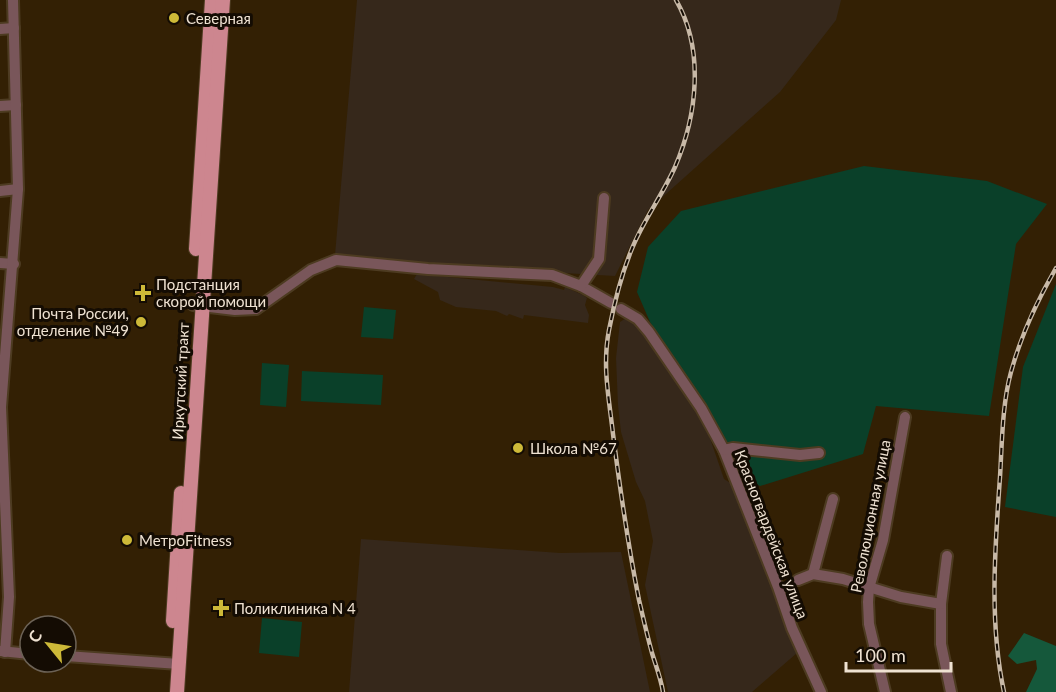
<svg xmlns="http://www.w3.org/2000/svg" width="1056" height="692" viewBox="0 0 1056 692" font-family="Lato,sans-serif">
  <rect width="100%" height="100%" fill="#332004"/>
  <g fill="#36281b">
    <path d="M 357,0 L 841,0 L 836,20 L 780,92 L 648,210 L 615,276 L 429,265 L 335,255 Z"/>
    <path d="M 417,274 L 553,287 L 564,290 L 565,287 L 583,295 L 587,298 L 585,305 L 589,315 L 588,323 L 524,315 L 523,319 L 509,314 L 507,316 L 496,311 L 456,307 L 440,300 L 438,292 L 414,279 Z"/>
    <path d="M 626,318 L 643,329 L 702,415 L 724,479 L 735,486 L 748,516 L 767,578 L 772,585 L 775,598 L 780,603 L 797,653 L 752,692 L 668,692 L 645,585 L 653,541 L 645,501 L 636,482 L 621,432 L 618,405 L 616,358 L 620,322 Z"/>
    <path d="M 361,539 L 560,553 L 621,552 L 650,692 L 349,692 Z"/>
  </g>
  <g fill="#0a4029">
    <path d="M 864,166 L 987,181 L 1047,204 L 1016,244 L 989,416 L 876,406 L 863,454 L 760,486 L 743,477 L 650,322 L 637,292 L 648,247 L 681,211 Z"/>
    <path d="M 1056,284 L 1056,517 L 1005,507 L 1023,367 Z"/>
    <path d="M 364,307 L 396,310 L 393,339 L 361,337 Z"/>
    <path d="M 262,363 L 289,365 L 286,407 L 260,405 Z"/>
    <path d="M 302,371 L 383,375 L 381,405 L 301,401 Z"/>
    <path d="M 262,618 L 302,622 L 299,657 L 259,653 Z"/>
  </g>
  <path fill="#15583b" d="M 1024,633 L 1056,646 L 1056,692 L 1026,692 L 1037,669 L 1036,660 L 1017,664 L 1008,656 Z"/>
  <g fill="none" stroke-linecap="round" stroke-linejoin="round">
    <defs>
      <g id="minor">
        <path d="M 0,29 L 14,28"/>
        <path d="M 0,106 L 16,105"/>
        <path d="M 0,191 L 18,189"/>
        <path d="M 0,263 L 14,264"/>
        <path d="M 581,286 L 611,303"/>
        <path d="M 193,305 L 235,310 L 256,309 L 311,270 L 336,260 L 428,269 L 552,275 L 581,286 L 599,259 L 604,198"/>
        <path d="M 621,309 L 638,319 L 649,332 L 701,408 L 724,450 L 778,587 L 792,628 L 821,692"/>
        <path d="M 724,450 L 733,448 L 800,455 L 819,453"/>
        <path d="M 947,556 L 941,604 L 941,644 L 951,692"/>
        <path d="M 813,574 L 833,499"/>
        <path d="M 798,580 L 813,574 L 843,579 L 901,597 L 941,604"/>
        <path d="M 0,651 L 30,654"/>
        <path d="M 5,652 L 9,597 L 1,407 L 18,189 L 13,0"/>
        <path d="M 66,656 L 179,664"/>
        <path d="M 885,692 L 869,624 L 868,602 L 869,588 L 883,540 L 905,417"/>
      </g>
      <g id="major">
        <path d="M 196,249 L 212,0"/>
        <path d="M 173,621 L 181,493"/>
        <path d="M 177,692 L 223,0"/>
      </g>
    </defs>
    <use href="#minor" stroke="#4d3b21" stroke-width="14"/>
    <use href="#major" stroke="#4d3b21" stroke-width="16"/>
    <use href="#minor" stroke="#79565a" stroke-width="10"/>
    <use href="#major" stroke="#cd868f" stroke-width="14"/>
    <defs>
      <g id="rail">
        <path d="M 663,692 C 661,679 656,666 652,653 C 647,635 643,617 639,600 C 628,545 620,489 613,434 C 609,398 602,366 609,330 C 614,304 621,276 631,251 C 642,222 662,196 675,167 C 697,116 705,50 676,0"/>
        <path d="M 1004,692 C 989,623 995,547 1000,477 C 1002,444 1002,405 1011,372 C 1021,335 1037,301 1056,268"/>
      </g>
    </defs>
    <use href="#rail" stroke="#c8b9a7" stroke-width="4.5"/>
    <use href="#rail" stroke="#140c03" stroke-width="2" stroke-dasharray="7" stroke-linecap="butt"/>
  </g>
  <g fill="#cdb938" stroke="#140c03" stroke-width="2">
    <circle cx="174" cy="18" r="6"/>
    <path d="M140 284h6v6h6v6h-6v6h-6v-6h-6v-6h6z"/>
    <circle cx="141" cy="322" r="6"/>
    <circle cx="518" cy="448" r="6"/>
    <circle cx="127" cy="540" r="6"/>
    <path d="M218 599h6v6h6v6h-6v6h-6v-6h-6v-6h6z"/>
  </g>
  <g text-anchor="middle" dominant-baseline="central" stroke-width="6" stroke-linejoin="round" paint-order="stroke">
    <g font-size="15" fill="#efe2d2" stroke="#140c03" text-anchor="start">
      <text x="186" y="18">Северная</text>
      <text x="156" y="284">Подстанция<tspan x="156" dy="17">скорой помощи</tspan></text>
      <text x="129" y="313" text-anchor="end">Почта России,<tspan x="129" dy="17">отделение №49</tspan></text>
      <text x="530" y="448">Школа №67</text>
      <text x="139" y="540">МетроFitness</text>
      <text x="234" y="608">Поликлиника N 4</text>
    </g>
    <g font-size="15" fill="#efe2d2" stroke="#140c03">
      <text transform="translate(180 381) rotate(-87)">Иркутский тракт</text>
      <text transform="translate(870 516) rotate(-79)">Революционная улица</text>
      <text transform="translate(772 534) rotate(69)">Красногвардейская улица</text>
    </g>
  </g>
  <g transform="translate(48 644) rotate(300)"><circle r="28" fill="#140c03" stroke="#6c6256" stroke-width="1.5"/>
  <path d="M0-4.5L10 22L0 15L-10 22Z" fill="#cdb938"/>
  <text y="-9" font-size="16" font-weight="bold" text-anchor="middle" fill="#efe2d2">С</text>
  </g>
  <path d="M846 662v9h105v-9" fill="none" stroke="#efe2d2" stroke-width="3"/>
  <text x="855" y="662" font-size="18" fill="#efe2d2" stroke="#140c03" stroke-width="4.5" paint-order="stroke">100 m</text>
</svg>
